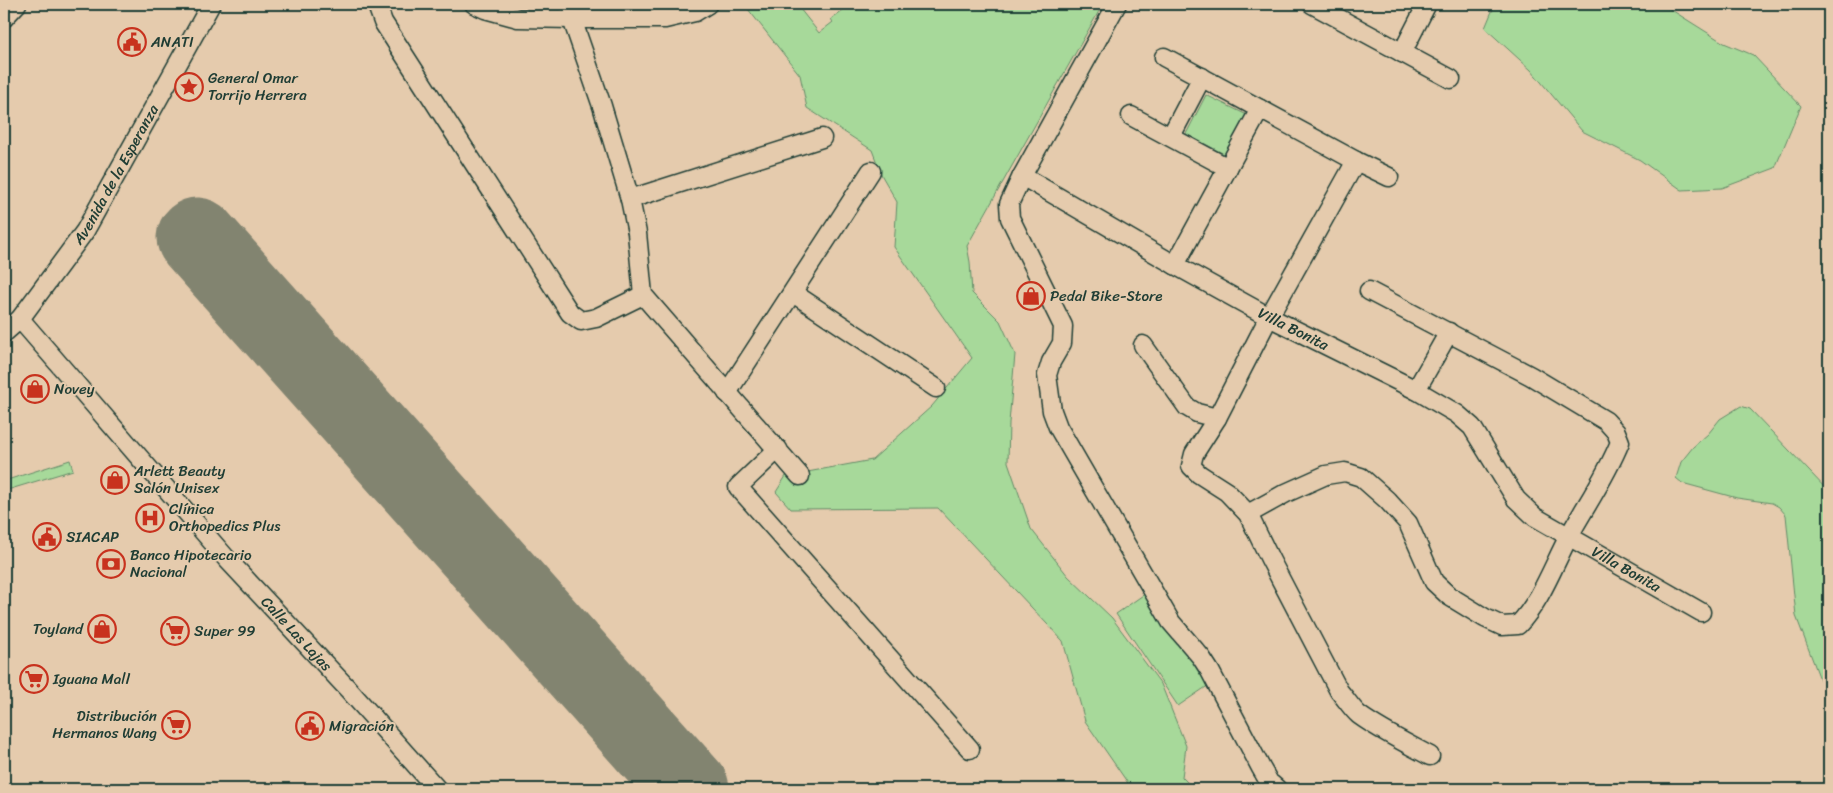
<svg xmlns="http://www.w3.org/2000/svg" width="1833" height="793" viewBox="0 0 1833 793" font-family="Sriracha,sans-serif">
  <rect width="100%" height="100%" fill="#e5cbad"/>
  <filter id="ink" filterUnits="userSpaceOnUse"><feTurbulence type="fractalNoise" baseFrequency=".02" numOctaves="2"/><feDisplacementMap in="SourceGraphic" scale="10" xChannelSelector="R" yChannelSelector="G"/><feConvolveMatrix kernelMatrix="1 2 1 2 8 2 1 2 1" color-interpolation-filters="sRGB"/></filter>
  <g filter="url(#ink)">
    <g fill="#a7d99a" stroke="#638b67">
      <path d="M 744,4 L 796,4 L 819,33 L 833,22 L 831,19 L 851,4 L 1103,4 L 967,246 L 970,262 L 972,293 L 1000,321 L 1015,354 L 1009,423 L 1008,462 L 1031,529 L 1068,576 L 1112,618 L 1161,684 L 1186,746 L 1182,777 L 1194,789 L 1132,789 L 1085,721 L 1063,641 L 938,508 L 791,509 L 776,492 L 786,476 L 872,460 L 932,406 L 972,358 L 894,247 L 897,202 L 882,176 L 872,150 L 807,108 L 800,75 Z"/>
      <path d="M 1495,4 L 1662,4 L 1724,43 L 1753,55 L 1801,106 L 1775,168 L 1722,188 L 1682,190 L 1640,160 L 1582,131 L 1531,70 L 1485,28 Z"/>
      <path d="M 1206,95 L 1247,115 L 1226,155 L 1186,134 Z"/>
      <path d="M 1741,406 L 1750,409 L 1829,492 L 1829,703 L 1796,616 L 1786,515 L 1779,507 L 1772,503 L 1737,498 L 1682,483 L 1676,478 L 1681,462 L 1693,447 L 1708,434 L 1720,419 Z"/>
      <path d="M 70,460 L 73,470 L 4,491 L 4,481 Z"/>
      <path d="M 1146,593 L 1209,685 L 1178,706 L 1116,614 Z"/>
    </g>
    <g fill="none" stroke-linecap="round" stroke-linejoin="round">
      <path stroke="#828470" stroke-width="81" d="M 197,238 L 689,789"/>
      <defs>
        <g id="minor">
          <path d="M 380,4 L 378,8 L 383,22 L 570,313 L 581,321 L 596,318 L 643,295"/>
          <path d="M 474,4 L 485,9 L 518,18 L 572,19 L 665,19 L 695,12 L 708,4"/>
          <path d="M 569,4 L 572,19 L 602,106 L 630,199 L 637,233 L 643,295 L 800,476"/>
          <path id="s1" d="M 1117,4 L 1022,176 L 1175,265 L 1269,317 L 1416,390 L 1457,414 L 1472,427 L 1516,499 L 1535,517 L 1701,612"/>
          <path d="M 1312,4 L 1451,79"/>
          <path d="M 4,18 L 17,4"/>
          <path d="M 1402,53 L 1427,4"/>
          <path d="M 1164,57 L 1356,161 L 1389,177"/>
          <path d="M 1131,116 L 1228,168"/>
          <path d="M 1171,136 L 1202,77"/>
          <path d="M 1356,161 L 1269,317 L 1217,418 L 1194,454 L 1191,466 L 1199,474 L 1227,492 L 1248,514 L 1270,559 L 1339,691 C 1346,699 1352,709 1359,715 C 1381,731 1406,743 1430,756"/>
          <path d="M 1022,176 L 1009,204 L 1010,218 L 1063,326 L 1062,343 L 1051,362 L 1047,375 L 1052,411 L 1058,427 L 1171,622 L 1201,657 L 1210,671 L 1261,768 L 1269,782 L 1277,789"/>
          <path d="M 630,199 L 822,138"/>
          <path d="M 1175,265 L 1260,109"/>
          <path d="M 793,293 L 936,388"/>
          <path id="s2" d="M 20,319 L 226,558 L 348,689 L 437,789"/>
          <path id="s3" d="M 4,333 L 20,319 L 85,231 L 211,4"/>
          <path d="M 1143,345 L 1187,407 L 1197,413 L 1217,418"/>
          <path d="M 1416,390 L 1449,332"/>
          <path d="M 727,393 L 871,171"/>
          <path d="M 778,449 L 738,487 L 970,749"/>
          <path d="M 1248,514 L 1286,493 L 1326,475 L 1345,472 L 1361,477 L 1387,500 L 1408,523 L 1434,582 L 1449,596 L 1485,618 L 1502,626 L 1518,625 C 1541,601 1553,566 1569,536 C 1586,505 1607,475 1620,442 L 1616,432 L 1606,421 L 1531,376 L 1369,291"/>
        </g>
      </defs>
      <use href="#minor" stroke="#1f3d34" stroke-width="21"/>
      <use href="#minor" stroke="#e5cbad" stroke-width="18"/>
    </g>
  </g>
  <defs>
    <symbol id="civic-ring" viewBox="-11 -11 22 22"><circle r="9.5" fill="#e5cbad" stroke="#c8321e" stroke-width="1.5"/><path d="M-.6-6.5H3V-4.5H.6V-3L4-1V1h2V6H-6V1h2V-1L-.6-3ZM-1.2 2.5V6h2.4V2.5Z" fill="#c8321e"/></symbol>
    <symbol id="sight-ring" viewBox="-11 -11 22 22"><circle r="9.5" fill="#e5cbad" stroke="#c8321e" stroke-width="1.5"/><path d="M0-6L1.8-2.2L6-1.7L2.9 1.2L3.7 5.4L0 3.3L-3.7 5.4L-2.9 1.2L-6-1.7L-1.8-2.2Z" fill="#c8321e"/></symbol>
    <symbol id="shop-ring" viewBox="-11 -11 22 22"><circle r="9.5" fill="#e5cbad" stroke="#c8321e" stroke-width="1.5"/><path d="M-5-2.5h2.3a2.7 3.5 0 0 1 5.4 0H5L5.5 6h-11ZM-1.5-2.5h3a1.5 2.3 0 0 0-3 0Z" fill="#c8321e"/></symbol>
    <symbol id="hospital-ring" viewBox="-11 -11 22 22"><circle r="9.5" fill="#e5cbad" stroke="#c8321e" stroke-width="1.5"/><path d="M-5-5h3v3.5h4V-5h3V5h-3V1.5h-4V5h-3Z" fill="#c8321e"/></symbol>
    <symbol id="bank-ring" viewBox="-11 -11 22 22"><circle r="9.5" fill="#e5cbad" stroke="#c8321e" stroke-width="1.5"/><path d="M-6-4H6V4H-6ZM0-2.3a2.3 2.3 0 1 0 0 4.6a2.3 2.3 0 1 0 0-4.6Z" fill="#c8321e"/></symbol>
    <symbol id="supermarket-ring" viewBox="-11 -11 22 22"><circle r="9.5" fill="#e5cbad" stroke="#c8321e" stroke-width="1.5"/><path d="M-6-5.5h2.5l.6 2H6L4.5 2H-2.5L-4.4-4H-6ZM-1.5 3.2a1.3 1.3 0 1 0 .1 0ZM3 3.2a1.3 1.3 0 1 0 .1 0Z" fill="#c8321e"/></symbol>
  </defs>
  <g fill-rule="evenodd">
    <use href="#civic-ring" x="116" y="26" width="32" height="32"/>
    <use href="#sight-ring" x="173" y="71" width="32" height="32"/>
    <use href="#shop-ring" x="1015" y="280" width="32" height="32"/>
    <use href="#shop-ring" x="19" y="373" width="32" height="32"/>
    <use href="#shop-ring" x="99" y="464" width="32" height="32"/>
    <use href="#hospital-ring" x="134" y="502" width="32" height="32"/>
    <use href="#civic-ring" x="31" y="521" width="32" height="32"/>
    <use href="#bank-ring" x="95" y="548" width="32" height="32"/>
    <use href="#shop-ring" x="86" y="613" width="32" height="32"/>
    <use href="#supermarket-ring" x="159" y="615" width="32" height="32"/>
    <use href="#supermarket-ring" x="18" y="663" width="32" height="32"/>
    <use href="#supermarket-ring" x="160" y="709" width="32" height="32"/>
    <use href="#civic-ring" x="294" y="710" width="32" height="32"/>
  </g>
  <g text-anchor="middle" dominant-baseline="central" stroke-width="4" stroke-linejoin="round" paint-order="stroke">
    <g font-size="15" fill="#1f3d34" stroke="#e5cbad" text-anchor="start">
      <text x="151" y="42">ANATI</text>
      <text x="208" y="78">General Omar<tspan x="208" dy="17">Torrijo Herrera</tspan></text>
      <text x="1050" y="296">Pedal Bike-Store</text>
      <text x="54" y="389">Novey</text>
      <text x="134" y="471">Arlett Beauty<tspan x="134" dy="17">Salón Unisex</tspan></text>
      <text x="169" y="509">Clínica<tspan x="169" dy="17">Orthopedics Plus</tspan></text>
      <text x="66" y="537">SIACAP</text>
      <text x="130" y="555">Banco Hipotecario<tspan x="130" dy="17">Nacional</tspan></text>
      <text x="83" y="629" text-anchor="end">Toyland</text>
      <text x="194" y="631">Super 99</text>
      <text x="53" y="679">Iguana Mall</text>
      <text x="157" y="716" text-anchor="end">Distribución<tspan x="157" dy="17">Hermanos Wang</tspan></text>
      <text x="329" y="726">Migración</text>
    </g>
    <g font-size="15" fill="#1f3d34" stroke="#e5cbad">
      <text stroke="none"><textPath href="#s3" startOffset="195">Avenida de la Esperanza</textPath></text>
      <text stroke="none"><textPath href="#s1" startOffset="508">Villa Bonita</textPath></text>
      <text stroke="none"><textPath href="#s1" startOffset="928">Villa Bonita</textPath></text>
      <text stroke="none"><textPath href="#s2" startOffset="419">Calle Las Lajas</textPath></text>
    </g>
  </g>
  <rect width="1833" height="793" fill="none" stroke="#e5cbad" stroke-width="20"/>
  <rect x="10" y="10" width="1813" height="773" fill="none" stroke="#1f3d34" stroke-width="2" filter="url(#ink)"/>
</svg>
